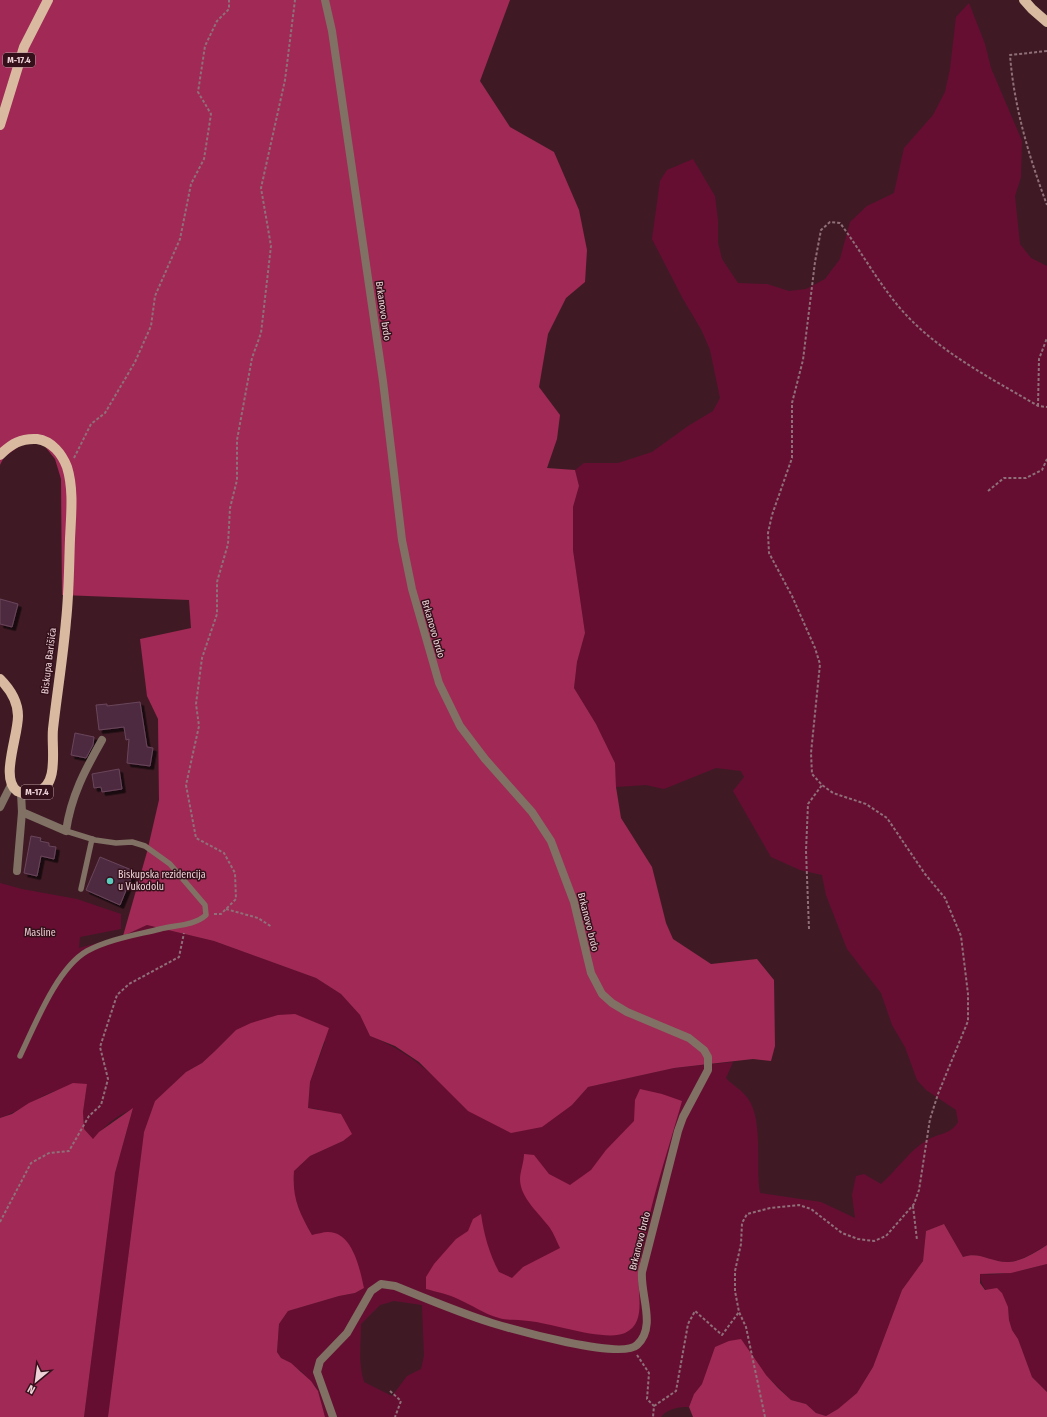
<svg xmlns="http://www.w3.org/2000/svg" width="1047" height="1417" viewBox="0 0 1047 1417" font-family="'Fira Sans Condensed',sans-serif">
  <defs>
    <filter id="shadow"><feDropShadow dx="3.5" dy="3.5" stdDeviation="0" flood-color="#0009"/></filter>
  </defs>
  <rect width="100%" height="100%" fill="#3f1a25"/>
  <g fill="#660e31" fill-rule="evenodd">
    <path d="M 969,3 L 985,44 L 991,68 L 1022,141 L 1021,177 L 1015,196 L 1020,244 L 1031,258 L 1047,266 L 1047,1245 C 1036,1251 1022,1261 1009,1262 C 992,1263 980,1251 963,1257 L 944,1224 L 926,1231 L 923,1261 L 902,1290 L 873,1367 L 857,1393 L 838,1409 L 826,1416 L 816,1413 L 806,1404 L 791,1400 L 766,1375 L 715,1347 L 702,1384 L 694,1394 L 689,1407 C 679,1407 668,1408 661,1417 L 325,1417 L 317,1388 L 301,1371 L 281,1358 L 277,1352 L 279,1324 L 288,1311 L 339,1296 L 355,1293 L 364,1288 L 353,1251 L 343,1238 L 312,1235 L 302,1217 L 293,1192 L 294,1171 L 310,1156 L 343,1141 L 351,1134 L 318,1109 L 308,1108 L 310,1082 L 325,1042 L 236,1030 L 215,1051 L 202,1063 L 186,1072 L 155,1101 L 144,1132 L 108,1417 L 84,1417 L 115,1173 L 133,1109 C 118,1114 103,1127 93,1140 L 84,1129 L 83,1112 L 87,1084 C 75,1087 61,1088 50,1093 C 33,1100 18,1112 0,1118 L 0,883 L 22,889 L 77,899 L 121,914 L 121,929 L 80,937 L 79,948 L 123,936 L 147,925 L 214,941 L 316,978 L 341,994 L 360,1015 L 370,1036 C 416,1055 435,1077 468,1111 L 572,1105 L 588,1087 L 674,1068 L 733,1062 L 726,1078 C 731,1084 739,1088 744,1094 C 765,1114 755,1165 760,1193 L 821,1202 L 855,1218 L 852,1195 L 856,1176 L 864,1174 L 881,1184 C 897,1170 909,1151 927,1140 C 937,1134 952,1134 958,1122 L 956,1110 L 926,1090 L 917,1080 L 905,1047 L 892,1025 L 881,993 L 847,949 L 826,895 L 822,875 L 800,870 L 771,857 L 733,791 L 744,777 L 741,771 L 716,768 L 664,789 L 646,785 L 616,787 L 615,763 L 596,724 L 574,688 L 577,662 L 585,633 L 573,550 L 573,507 L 579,486 L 575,470 L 584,463 L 618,463 L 652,452 L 688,426 L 713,411 L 720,398 L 710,350 L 702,331 L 683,299 L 652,239 L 660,181 L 667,170 L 693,159 L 715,196 L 718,220 L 718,243 L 722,259 L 738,283 L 767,284 L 789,291 L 806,289 L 825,279 L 840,259 L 850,222 L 867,206 L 894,193 L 904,148 L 933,115 L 945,92 L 950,69 L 956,17 ZM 394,1301 L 422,1305 L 424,1356 L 421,1369 L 407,1376 L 392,1396 L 364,1382 C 358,1363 361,1344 361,1324 L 380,1305 Z"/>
    <path d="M 1047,1264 L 1047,1392 L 1032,1377 L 1018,1339 L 1012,1330 L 1009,1320 L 1008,1307 C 995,1297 981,1292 980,1274 C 1003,1276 1025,1270 1047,1264 Z"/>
  </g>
  <g fill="#a12955">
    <path d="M 0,0 L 510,0 L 480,81 L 510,127 L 554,152 L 579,210 L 587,250 L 585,282 L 566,298 L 548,334 L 539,387 L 560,415 L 557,439 L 547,468 L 575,470 L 579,486 L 573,507 L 573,550 L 585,633 L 577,662 L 574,688 L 596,724 L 615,763 L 616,787 L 621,818 L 652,867 L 666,923 L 673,939 L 711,964 L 757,959 L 774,980 L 775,1046 L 771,1061 L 753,1059 L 674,1068 L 588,1087 L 572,1105 L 542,1127 L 511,1133 L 468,1111 L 419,1062 L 395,1046 L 370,1036 L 360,1015 L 341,994 L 316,978 L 214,941 L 147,925 L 123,936 L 147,852 L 159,800 L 158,719 L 147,696 L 140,639 L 191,628 L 189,600 L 62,595 L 61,479 L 55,459 L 43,444 L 24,443 L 4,457 L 0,465 Z"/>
    <path d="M 295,1014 L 329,1028 L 310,1082 L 308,1108 L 341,1114 L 352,1134 L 343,1141 L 310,1156 L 294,1171 C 292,1198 299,1212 312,1235 C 317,1234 323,1232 328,1232 C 353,1232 360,1270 364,1288 L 355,1293 L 339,1296 L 288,1311 L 279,1324 L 277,1352 L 281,1358 L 291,1363 L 311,1381 L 318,1391 L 325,1417 L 108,1417 L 144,1132 L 155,1101 L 186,1072 L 202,1063 L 215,1051 L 236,1030 L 251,1023 L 278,1015 Z"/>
    <path d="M 73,1083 L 87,1084 L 83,1112 L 84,1129 L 93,1139 L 99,1132 L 133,1108 L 115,1173 L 84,1417 L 0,1417 L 0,1118 L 12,1114 L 29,1103 Z"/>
    <path d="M 640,1089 L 662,1094 L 682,1101 C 667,1155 644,1220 639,1275 C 637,1294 647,1323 625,1333 C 605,1342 551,1323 529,1321 C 519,1319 508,1321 499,1318 C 484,1314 472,1305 458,1299 C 448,1294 437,1292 426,1289 L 426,1277 L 434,1264 L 456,1239 L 468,1231 L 473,1219 L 481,1214 C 484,1235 489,1253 499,1272 L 512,1278 L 523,1267 L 560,1248 C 557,1242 554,1234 550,1228 C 540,1214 520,1198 520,1179 C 520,1172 524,1162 524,1154 L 534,1155 L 549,1174 L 570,1185 L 591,1170 L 606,1150 L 634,1121 L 635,1100 Z"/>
    <path d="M 944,1224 L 963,1257 C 980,1251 992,1263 1009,1262 C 1022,1261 1036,1252 1047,1245 L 1047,1264 L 1011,1273 L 980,1274 L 980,1283 L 985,1290 L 997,1288 L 1002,1293 L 1008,1307 L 1009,1320 L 1012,1330 L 1018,1339 L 1032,1377 L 1047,1392 L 1047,1417 L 693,1417 L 689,1407 L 694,1394 L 702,1384 L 715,1347 L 729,1341 L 741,1339 L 766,1375 L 778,1388 L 791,1400 L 806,1404 L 816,1413 L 826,1416 L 838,1409 L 857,1393 L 873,1367 L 902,1290 L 923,1261 L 926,1231 Z"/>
  </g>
  <g fill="#4d2b40" stroke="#6a455b" filter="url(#shadow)">
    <path d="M 0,599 L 18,604 L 12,627 L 0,624 Z"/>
    <path d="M 140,702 L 147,747 L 153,748 L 150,766 L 127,763 L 129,739 L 126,740 L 124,727 L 99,730 L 96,705 L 107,704 L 107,706 Z"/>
    <path d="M 75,733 L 94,737 L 93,745 L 86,758 L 71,755 Z"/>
    <path d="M 119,769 L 122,789 L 102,792 L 101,787 L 94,788 L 92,774 Z"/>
    <path d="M 31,836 L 41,838 L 40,841 L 49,843 L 49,846 L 56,847 L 54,859 L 41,856 L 37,876 L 24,873 Z"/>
    <path d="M 100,857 L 134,871 L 120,905 L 86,890 Z"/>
  </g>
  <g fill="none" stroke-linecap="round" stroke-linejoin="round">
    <g stroke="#8f6f78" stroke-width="2" stroke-dasharray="3 2" stroke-linecap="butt">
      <path d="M 1047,51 L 1010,55 C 1014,107 1029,157 1047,205"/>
      <path d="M 1038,406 L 1039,359 L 1047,338"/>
      <path d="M 74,458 L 91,424 L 105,413 L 135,362 L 151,326 L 155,296 L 180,239 L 191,184 L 204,159 L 211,114 L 198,92 L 205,46 L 217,21 L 229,9 L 229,0"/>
      <path d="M 988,491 L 1004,478 L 1026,478 L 1042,470 L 1047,459"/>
      <path d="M 226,909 L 258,918 L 272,927"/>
      <path d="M 214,914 L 221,914 L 236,899 L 235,873 L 224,853 L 196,838 L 186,785 L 199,726 L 196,704 L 202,658 L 217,614 L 217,582 L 228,544 L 230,508 L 237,480 L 237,440 L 252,358 L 261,333 L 271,246 L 261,188 L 285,80 L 295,0"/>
      <path d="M 809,929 L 806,851 L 808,804 L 822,785"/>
      <path d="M 913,1206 L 917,1240"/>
      <path d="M 0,1222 L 31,1163 L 49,1153 L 69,1151 L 89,1116 L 101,1105 L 108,1079 L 100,1047 L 117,995 L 129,984 L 179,957 L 184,933"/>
      <path d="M 637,1355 L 649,1373 L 647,1399 L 654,1406 L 653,1417"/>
      <path d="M 390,1391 L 401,1401 L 395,1417"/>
      <path d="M 654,1406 L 676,1391 L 688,1324 L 695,1311 L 722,1335 L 739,1312"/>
      <path d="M 765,1417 L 746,1327 L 739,1312 L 735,1291 L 735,1271 L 741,1244 L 742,1223 L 747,1214 L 770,1208 L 799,1205 L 811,1209 L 842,1233 L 858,1239 L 874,1241 L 886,1236 L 914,1204 L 919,1190 L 930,1119 L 938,1094 L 968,1021 L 968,994 L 961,936 L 945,898 L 925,874 L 887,818 L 866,804 L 833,793 L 822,785 L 812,774 L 811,753 L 820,664 L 815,648 L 792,596 L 769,553 L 768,533 L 772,515 L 792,458 L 792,403 L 803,360 L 815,262 L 821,230 L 830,222 L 840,223 C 864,255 883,292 911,320 C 947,356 994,380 1038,406 L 1047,407"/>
    </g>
    <g stroke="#807164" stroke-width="5.5">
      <path d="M 81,889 L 92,839"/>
      <path d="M 20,1056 C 35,1025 57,968 87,951 C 109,939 136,935 160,929 C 175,925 194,926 206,915 L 205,905 L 170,864 L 145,846 L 132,842 L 116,843 L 95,840 L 66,831"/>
    </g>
    <g stroke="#807164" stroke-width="8">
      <path d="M 325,0 L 332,31 L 383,381 L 402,540 L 412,589 L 439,683 L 460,726 L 485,759 L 532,812 L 551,841 L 574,902 L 591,973 L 602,994 L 612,1003 L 627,1012 L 689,1038 L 704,1050 L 708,1057 L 708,1070 L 683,1117 L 678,1131 L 642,1272 C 640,1295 657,1327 637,1345 C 621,1360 515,1330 492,1323 C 460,1313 427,1299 395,1286 L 381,1284 L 371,1291 L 347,1333 L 320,1361 L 317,1372 L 333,1417"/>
      <path d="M 0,807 L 10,787"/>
      <path d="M 22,812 L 66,831 C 71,796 85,770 102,740"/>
      <path d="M 17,871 L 22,812 L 21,793"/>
    </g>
    <g stroke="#d9baa0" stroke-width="10">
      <path d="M 1024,0 L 1032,9 L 1047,22"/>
      <path d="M 0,125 L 24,47 L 48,0"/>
      <path d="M 0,455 C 11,444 21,438 37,439 C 52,441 62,454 67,467 C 74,489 71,516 70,539 C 69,566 69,594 66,621 C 63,657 57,693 53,729 C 51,747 60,785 37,792 C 31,795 23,794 17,791 C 0,779 18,737 18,716 C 18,702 10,689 0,679"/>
    </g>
  </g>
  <circle fill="#59cebe" stroke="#34101b" stroke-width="1.5" cx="110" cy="881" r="4"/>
  <g text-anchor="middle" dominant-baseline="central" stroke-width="3" stroke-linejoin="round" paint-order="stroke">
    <g fill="#34101b" stroke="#b6989f" stroke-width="1">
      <rect x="3" y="53" width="32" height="14" rx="3"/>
      <rect x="21" y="785" width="32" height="14" rx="3"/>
    </g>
    <g font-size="9" font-weight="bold" fill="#edd3d8">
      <text x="19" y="60">M-17.4</text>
      <text x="37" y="792">M-17.4</text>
    </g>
    <g font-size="10" fill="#edd3d8" stroke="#34101b">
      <text transform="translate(383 311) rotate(82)">Brkanovo brdo</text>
      <text transform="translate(433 629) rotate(74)">Brkanovo brdo</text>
      <text transform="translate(49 661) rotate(-83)">Biskupa Barišića</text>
      <text transform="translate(588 922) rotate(76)">Brkanovo brdo</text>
      <text transform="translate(640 1241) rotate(-76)">Brkanovo brdo</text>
    </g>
    <g font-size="10" fill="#edd3d8" stroke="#34101b" text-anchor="start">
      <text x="118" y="875">Biskupska rezidencija<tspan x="118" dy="12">u Vukodolu</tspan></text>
    </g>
    <g font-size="10" fill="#ecccd3" stroke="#34101b">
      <text x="40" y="933">Masline</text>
    </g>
  </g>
  <g transform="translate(36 1381) rotate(209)" stroke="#34101b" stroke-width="3" paint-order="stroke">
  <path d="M0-3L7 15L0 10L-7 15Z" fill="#edd3d8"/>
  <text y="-6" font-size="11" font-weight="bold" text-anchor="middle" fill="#edd3d8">N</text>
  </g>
</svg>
